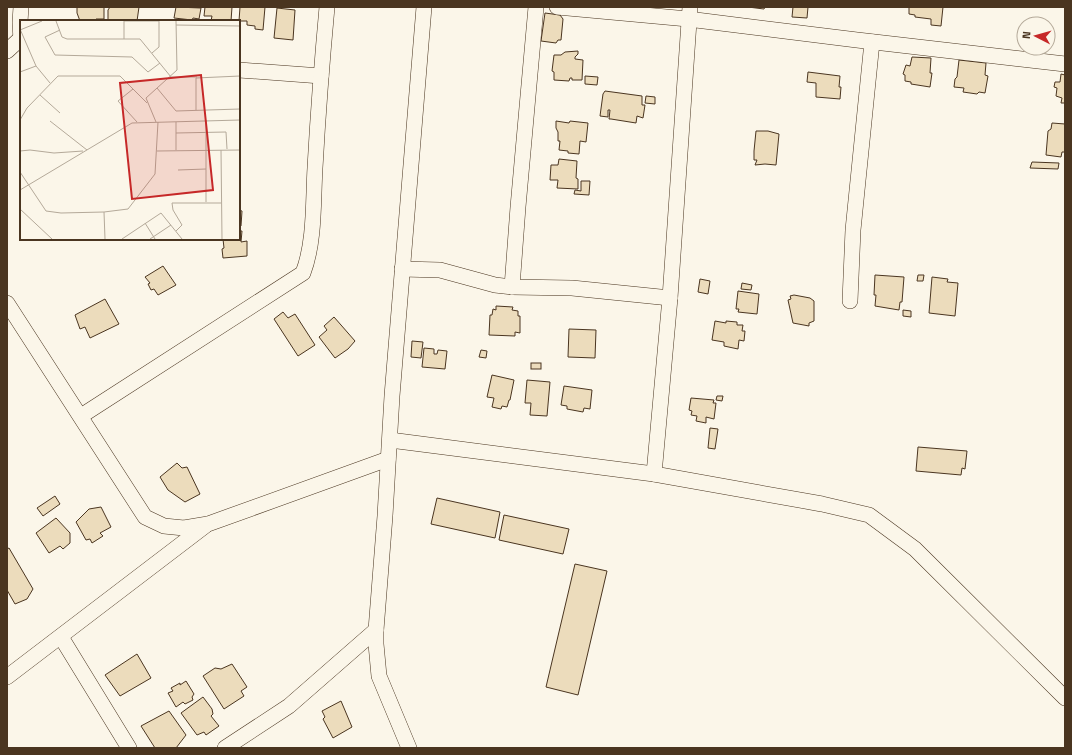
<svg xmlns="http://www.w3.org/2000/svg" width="1072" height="755" viewBox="0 0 1072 755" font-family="'Titillium Web',sans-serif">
  <rect width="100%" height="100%" fill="#fbf6e9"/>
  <g fill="#ecdcbc" stroke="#4a3520">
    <path d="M 77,7 L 104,7 L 104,19 L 96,19 L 95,21 L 80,21 L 77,13 Z"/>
    <path d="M 110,7 L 139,7 L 137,21 L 108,21 L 108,10 Z"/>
    <path d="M 176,7 L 201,8 L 199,19 L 193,18 L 192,20 L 174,18 Z"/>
    <path d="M 205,7 L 232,7 L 231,21 L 211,21 L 212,16 L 204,16 Z"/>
    <path d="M 240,7 L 265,7 L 263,30 L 255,29 L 255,26 L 247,25 L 247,21 L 239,21 Z"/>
    <path d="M 748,7 L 765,7 L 764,9 Z"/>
    <path d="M 793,7 L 808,7 L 807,18 L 792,17 Z"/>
    <path d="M 909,7 L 943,7 L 941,26 L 931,25 L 931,19 L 915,17 L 915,15 L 909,14 Z"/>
    <path d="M 277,8 L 295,10 L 293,40 L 274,38 Z"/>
    <path d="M 545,13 L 560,15 L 563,19 L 561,40 L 558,40 L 556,43 L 541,41 Z"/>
    <path d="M 578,51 L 578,54 L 575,57 L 575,59 L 583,60 L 582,80 L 572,80 L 572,78 L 570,78 L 569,81 L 554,80 L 554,72 L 552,71 L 554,55 L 561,55 L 565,52 Z"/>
    <path d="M 912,57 L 931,58 L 930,73 L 932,73 L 930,87 L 911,84 L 911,82 L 905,81 L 905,75 L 903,74 L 906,65 L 910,66 Z"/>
    <path d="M 959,60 L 986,63 L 985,75 L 988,76 L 985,93 L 979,92 L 977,94 L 963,92 L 964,88 L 954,87 L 955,79 L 957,77 Z"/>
    <path d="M 808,72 L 840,76 L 839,87 L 841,87 L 840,99 L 816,97 L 816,83 L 807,82 Z"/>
    <path d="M 1061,74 L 1065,75 L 1065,103 L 1061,103 L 1062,98 L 1056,96 L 1057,88 L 1054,87 L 1055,82 L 1060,82 Z"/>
    <path d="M 585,76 L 598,77 L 597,85 L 585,84 Z"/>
    <path d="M 605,91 L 642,96 L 642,105 L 645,105 L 643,118 L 637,116 L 636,123 L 611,119 L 609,119 L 610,110 L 608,110 L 608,117 L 600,116 L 603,94 Z"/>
    <path d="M 646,96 L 655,97 L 655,104 L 645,103 Z"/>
    <path d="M 556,121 L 569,123 L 570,121 L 588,123 L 586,142 L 580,141 L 579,154 L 568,153 L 568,151 L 559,150 L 560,141 L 558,141 L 558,132 L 556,128 Z"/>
    <path d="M 1052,123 L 1065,124 L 1065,152 L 1062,152 L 1061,157 L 1046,155 L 1048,131 L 1051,129 Z"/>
    <path d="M 756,131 L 768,131 L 779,134 L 776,165 L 765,164 L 755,165 L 757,160 L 754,160 L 754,151 Z"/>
    <path d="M 559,159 L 577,161 L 576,178 L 578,179 L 578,189 L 557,188 L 558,180 L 550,180 L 551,165 L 558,165 Z"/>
    <path d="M 1032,162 L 1059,163 L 1058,169 L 1030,168 Z"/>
    <path d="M 581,181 L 590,181 L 589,195 L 574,194 L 575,190 L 581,191 Z"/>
    <path d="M 239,210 L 242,211 L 241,226 L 239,226 Z"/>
    <path d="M 239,231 L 242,231 L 241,242 L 247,241 L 247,256 L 223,258 L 222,249 L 224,248 L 223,239 L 239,239 Z"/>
    <path d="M 163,266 L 176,285 L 158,295 L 154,289 L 151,290 L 148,284 L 150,283 L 145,277 Z"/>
    <path d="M 875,275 L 904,277 L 902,302 L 900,302 L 899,310 L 875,306 L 876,295 L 874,295 Z"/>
    <path d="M 918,275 L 924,275 L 923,281 L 917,281 Z"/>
    <path d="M 932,277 L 948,279 L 947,282 L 958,283 L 955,316 L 929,313 Z"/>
    <path d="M 700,279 L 710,281 L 708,294 L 698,292 Z"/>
    <path d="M 742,283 L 752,285 L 751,290 L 741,289 Z"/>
    <path d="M 738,291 L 759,294 L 757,314 L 738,312 L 739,309 L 736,309 Z"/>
    <path d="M 794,295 L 810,298 L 814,301 L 814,321 L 809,323 L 809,326 L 793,323 L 788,300 L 791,299 L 790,296 Z"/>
    <path d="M 105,299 L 119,324 L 90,338 L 85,327 L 80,329 L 75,315 Z"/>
    <path d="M 496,306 L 513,307 L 512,310 L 518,311 L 518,316 L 520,316 L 520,333 L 515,332 L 515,336 L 489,335 L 490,315 L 492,315 L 493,309 L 496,310 Z"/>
    <path d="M 903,310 L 911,311 L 911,317 L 903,316 Z"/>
    <path d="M 283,312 L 288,318 L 295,314 L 315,345 L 298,356 L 274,319 Z"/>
    <path d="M 334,317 L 355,341 L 348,349 L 335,358 L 319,337 L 327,330 L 324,326 Z"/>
    <path d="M 715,321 L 726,323 L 726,321 L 737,322 L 737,325 L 743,325 L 742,331 L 745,331 L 744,341 L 739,340 L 738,349 L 724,346 L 724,342 L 712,340 Z"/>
    <path d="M 569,329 L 596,330 L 595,358 L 568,357 Z"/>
    <path d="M 412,341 L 423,342 L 421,358 L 411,357 Z"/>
    <path d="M 424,348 L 434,349 L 434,354 L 437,354 L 438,350 L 447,351 L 445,369 L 422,367 Z"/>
    <path d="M 481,350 L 487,351 L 486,358 L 479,357 Z"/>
    <rect x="531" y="363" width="10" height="6"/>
    <path d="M 492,375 L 514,380 L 510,400 L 509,400 L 507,407 L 502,406 L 501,409 L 492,407 L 494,398 L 487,397 Z"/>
    <path d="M 527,380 L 550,382 L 547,416 L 530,415 L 531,403 L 525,403 Z"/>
    <path d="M 564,386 L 592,390 L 590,409 L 584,408 L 583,412 L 567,409 L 567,406 L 561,405 Z"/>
    <path d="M 717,396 L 723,396 L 722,401 L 716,400 Z"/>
    <path d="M 691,398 L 714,400 L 713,403 L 716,403 L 714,419 L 706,417 L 706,423 L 696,421 L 697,416 L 691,415 L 692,411 L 689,410 Z"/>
    <path d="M 710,428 L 718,429 L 715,449 L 708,448 Z"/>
    <path d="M 918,447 L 967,451 L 965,469 L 962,468 L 961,475 L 916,471 Z"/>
    <path d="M 177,463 L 182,468 L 187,467 L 200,494 L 185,502 L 168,490 L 160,477 Z"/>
    <path d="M 55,496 L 60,504 L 43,516 L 37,508 Z"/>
    <path d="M 437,498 L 500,512 L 495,538 L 431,524 Z"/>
    <path d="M 101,507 L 111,527 L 100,533 L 103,536 L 92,543 L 90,539 L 86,540 L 76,522 L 89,509 Z"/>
    <path d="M 504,515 L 569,529 L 563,554 L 499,540 Z"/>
    <path d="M 56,518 L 70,533 L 70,543 L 63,549 L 60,546 L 49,553 L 36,533 Z"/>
    <path d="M 9,548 L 33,589 L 27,599 L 15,604 L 7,590 L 7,549 Z"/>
    <path d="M 575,564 L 607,571 L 578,695 L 546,687 Z"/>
    <path d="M 137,654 L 151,678 L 120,696 L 105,675 Z"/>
    <path d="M 232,664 L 247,687 L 241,691 L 244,696 L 224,709 L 203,676 L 215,668 L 221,669 Z"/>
    <path d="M 186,681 L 194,694 L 192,697 L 193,700 L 185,704 L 183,702 L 176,707 L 168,693 L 173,691 L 171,688 L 180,683 L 180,685 Z"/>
    <path d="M 203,697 L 212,709 L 213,714 L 211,716 L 219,726 L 206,735 L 204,732 L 197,735 L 181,713 Z"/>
    <path d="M 341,701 L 352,727 L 333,738 L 323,719 L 325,717 L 322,711 Z"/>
    <path d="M 169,711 L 186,735 L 176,748 L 155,748 L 141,726 Z"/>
  </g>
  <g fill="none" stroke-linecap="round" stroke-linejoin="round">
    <defs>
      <g id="minor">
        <path d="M 21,7 L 20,22 L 21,41"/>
        <path d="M 557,7 L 688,19 L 857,40 L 1065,64"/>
        <path d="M 7,51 L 20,39"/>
        <path d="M 239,70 L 321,76"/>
        <path d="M 402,269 L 440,270 L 495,285 L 512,287 L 572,288 L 670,298"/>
        <path d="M 512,287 L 518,207 L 536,7"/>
        <path d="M 850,301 L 853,230 L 872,42"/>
        <path d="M 7,303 L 145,517 L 164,526 L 184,528 L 208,524 L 388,459"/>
        <path d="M 81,416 L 303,273 C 315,242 313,201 315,168 C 318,114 322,61 327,7"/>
        <path d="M 390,440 L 654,474 L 822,504 L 869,515 L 915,549 L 1065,698"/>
        <path d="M 654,474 L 670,298 L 690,7"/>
        <path d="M 61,637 L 129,748"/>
        <path d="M 7,677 L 205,526"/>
        <path d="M 225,748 L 289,706 L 376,630"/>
        <path d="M 409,748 L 379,676 L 376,644 L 376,630 L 385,516 L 392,396 L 424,7"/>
      </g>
    </defs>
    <use href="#minor" stroke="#4a3520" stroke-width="16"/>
    <use href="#minor" stroke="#fbf6e9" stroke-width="15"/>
  </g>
  <g transform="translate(20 20)">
    <rect width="220" height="220" fill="#fbf6e9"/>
    <path fill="none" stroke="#b4a999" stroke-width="1" d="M 36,1 L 42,17 L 47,19 L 120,19 L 151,57 L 177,57M 156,5 L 220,6M 0,9 L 16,46 L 30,63M 0,10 L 22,1M 40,10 L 25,17 L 35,35 L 112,37 L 128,52 L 140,43M 104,19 L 104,1 L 139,1 L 139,27 L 132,33M 0,52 L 16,46M 137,68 L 156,91 L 220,89M 113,69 L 98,81 L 117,102M 20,75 L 40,93M 176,90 L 176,58 L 220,56M 0,100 L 7,88 L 38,56 L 100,56 L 127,83M 30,101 L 67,130M 136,102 L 126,78 L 157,50 L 156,1M 156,113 L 206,112 L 207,129M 156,130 L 156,102M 201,130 L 202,219M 0,131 L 10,130 L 34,133 L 63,131M 137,131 L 220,130M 158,150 L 186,149M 0,152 L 26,191 L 41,193 L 84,192 L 85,219M 0,170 L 112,103 L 220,100M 186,182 L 186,100M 0,189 L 32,219M 84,192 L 108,189 L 135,154 L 138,102M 125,203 L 135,219M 156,211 L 162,205 L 153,190 L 152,183 L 201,183M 102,219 L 141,193 L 162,219M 130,219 L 151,205"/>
    <path fill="#c62828" fill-opacity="0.15" stroke="#c62828" stroke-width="2" d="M 181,55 L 193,170 L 112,179 L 100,63 Z"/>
    <rect width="220" height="220" fill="none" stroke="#4a3520" stroke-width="2"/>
  </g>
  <rect width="1072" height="755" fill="none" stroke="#4a3520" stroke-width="16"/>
  <g transform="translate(1036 36) rotate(276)"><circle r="19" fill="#fbf6e9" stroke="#b4a999"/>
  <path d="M0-3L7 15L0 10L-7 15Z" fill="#c62828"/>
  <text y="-6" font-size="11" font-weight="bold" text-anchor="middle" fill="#4a3520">N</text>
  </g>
</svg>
